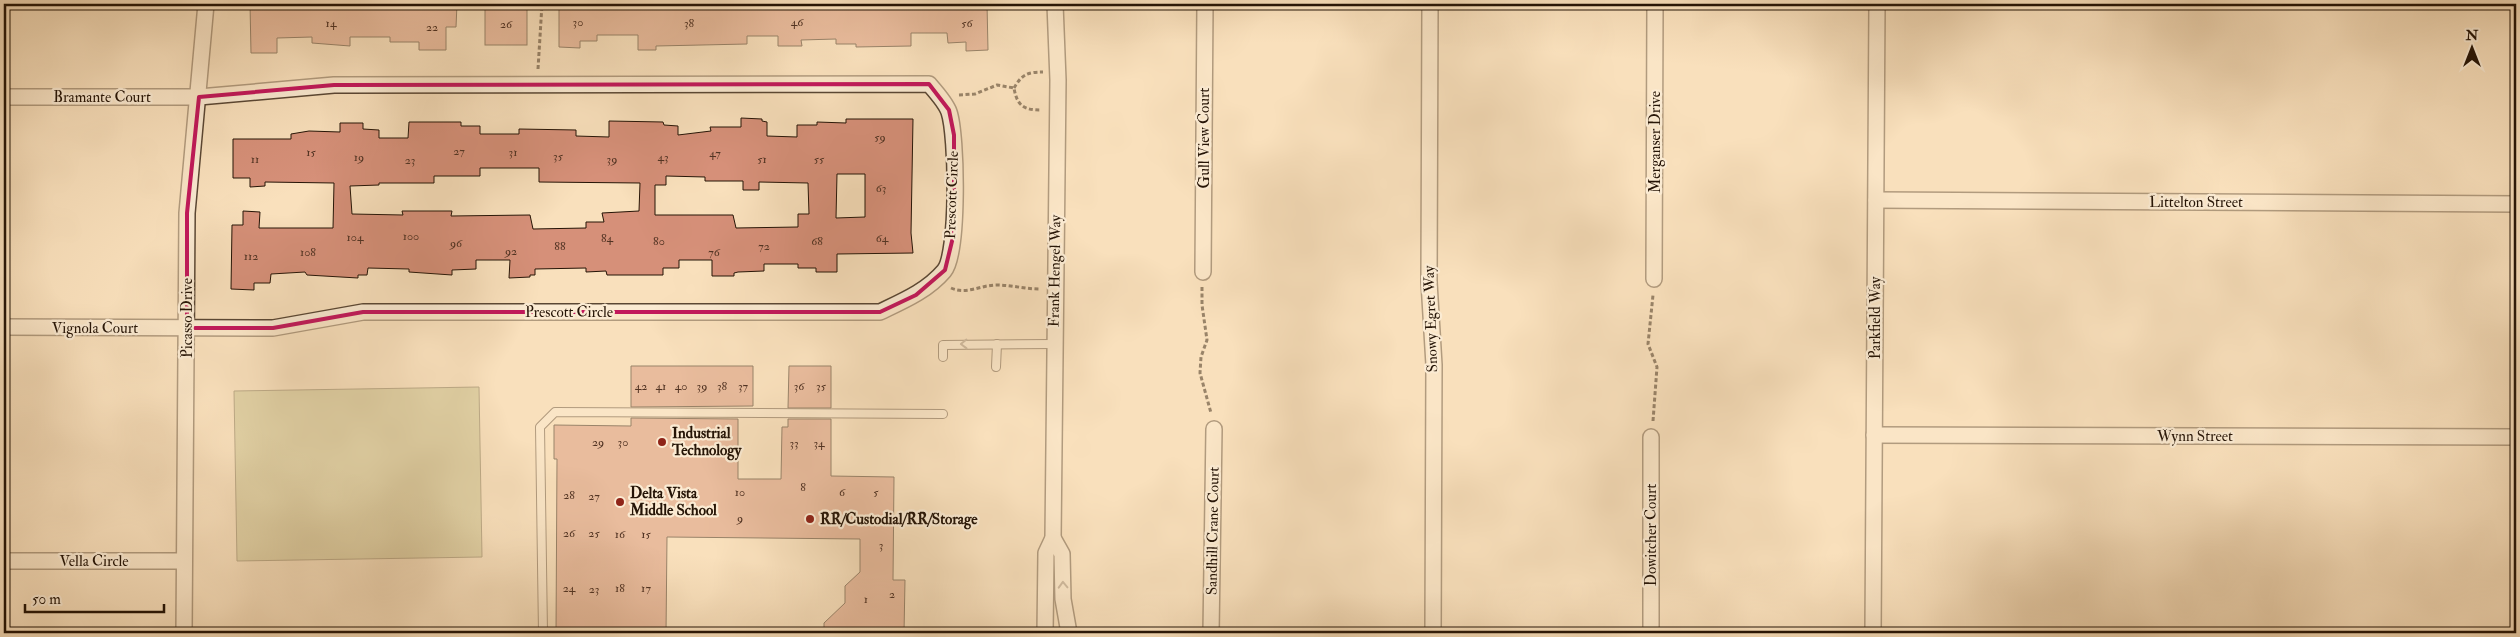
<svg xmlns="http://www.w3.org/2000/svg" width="2520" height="637" viewBox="0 0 2520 637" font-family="'IM FELL Double Pica',serif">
  <rect width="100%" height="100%" fill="#f9e0bc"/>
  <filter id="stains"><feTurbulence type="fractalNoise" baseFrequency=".004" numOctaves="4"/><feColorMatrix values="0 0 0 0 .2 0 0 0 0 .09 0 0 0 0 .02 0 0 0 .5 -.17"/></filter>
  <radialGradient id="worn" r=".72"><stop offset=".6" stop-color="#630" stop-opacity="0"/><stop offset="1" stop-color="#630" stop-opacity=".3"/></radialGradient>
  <g fill="#c5c08c" stroke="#756a49">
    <path d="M 479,387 L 482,557 L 237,561 L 234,391 Z"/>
    <path d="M 240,630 L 446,632 L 446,633 L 240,633 Z"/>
  </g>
  <g fill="#d69079" stroke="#251406" fill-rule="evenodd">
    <path d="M 250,4 L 457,4 L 456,27 L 446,27 L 446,50 L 419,50 L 419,42 L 390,42 L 390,37 L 350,37 L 350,46 L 312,43 L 312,37 L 277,38 L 277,53 L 251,53 Z"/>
    <rect x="485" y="4" width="42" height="41"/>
    <path d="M 559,4 L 987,4 L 988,50 L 966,51 L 966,42 L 948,43 L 947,33 L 911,33 L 911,46 L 856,47 L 856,44 L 836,44 L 836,39 L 801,40 L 802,46 L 778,46 L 778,36 L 747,36 L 747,44 L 656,46 L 656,50 L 638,50 L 638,35 L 597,35 L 597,41 L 580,41 L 580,48 L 559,47 Z"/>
    <path d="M 741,118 L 762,119 L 762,121 L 767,122 L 767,136 L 797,137 L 797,125 L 817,125 L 817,122 L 846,123 L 846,119 L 913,119 L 911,233 L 913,253 L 837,254 L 837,272 L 816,272 L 816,268 L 798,268 L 798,264 L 764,264 L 764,271 L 738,272 L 734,273 L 734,276 L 712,276 L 712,260 L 679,260 L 679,268 L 663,268 L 663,275 L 607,275 L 606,271 L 586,272 L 586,268 L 535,269 L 535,275 L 530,275 L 530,277 L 509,278 L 510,260 L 476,260 L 476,269 L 452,270 L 452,275 L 409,272 L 409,269 L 368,268 L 367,275 L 358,275 L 358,278 L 307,275 L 305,272 L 271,274 L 270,283 L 254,283 L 254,290 L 231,289 L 232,225 L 243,225 L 243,211 L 260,212 L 259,228 L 333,228 L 334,183 L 265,182 L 265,186 L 250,187 L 250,178 L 233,178 L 233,139 L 291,139 L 291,134 L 309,131 L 340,132 L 340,123 L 363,123 L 363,129 L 379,130 L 379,138 L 408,138 L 409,122 L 461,122 L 461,126 L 480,126 L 480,134 L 519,134 L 519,129 L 576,130 L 576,136 L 609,137 L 609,121 L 663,122 L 664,125 L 678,126 L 678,135 L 711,131 L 710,127 L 741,127 ZM 480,168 L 539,168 L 539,182 L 640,183 L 639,211 L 602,213 L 604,222 L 586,222 L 586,228 L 533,229 L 530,215 L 451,216 L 452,211 L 402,211 L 403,215 L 352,214 L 350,186 L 379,185 L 379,183 L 434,183 L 434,176 L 480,176 ZM 837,174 L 865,174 L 865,217 L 836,218 ZM 666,176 L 705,177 L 705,181 L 743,181 L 743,190 L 759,190 L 759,182 L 808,183 L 809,214 L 798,214 L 798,227 L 736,228 L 733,215 L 655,215 L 655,185 L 666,185 Z"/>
    <path d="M 631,366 L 753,366 L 753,406 L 631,407 Z"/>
    <path d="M 789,366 L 831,366 L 831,408 L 788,408 Z"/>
    <path d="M 631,418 L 738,419 L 738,479 L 781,479 L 782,427 L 788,427 L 788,419 L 831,419 L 831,476 L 894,477 L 893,580 L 905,580 L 904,633 L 824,633 L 824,623 L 845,603 L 845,586 L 860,572 L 860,539 L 667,537 L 666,633 L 556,633 L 557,459 L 554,459 L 554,425 L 631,426 Z"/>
  </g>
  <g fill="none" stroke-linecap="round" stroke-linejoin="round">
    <defs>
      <g id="lane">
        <path d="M 943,357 L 943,345 L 1054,344"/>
        <path d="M 996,367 L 997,344"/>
        <path d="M 543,633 L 540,427 L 555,412 L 943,414"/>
      </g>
      <g id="street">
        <path d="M 1430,4 L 1429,282 L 1434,365 L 1433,633"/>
        <path d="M 4,97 L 199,97 L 334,85 L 929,84 C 936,92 946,103 949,112 C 957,135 959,254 944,271 C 927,291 903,301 880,312 L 363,312 L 273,328 L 4,327"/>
        <path d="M 1876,200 L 2516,204"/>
        <path d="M 1203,272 L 1205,4"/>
        <path d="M 1654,279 L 1655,4"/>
        <path d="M 1874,435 L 2516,437"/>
        <path d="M 1053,538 L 1062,554 L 1063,599 L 1069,633"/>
        <path d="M 4,561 L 184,561"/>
        <path d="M 184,633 L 187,213 L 206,4"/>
        <path d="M 1045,633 L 1046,553 L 1053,538 L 1058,80 L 1055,4"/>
        <path d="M 1211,633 L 1214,429"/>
        <path d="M 1651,633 L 1651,437"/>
        <path d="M 1873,633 L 1877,4"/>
      </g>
    </defs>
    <use href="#lane" stroke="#5a4734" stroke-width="10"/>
    <use href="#street" stroke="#5a4734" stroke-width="18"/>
    <g stroke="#251406" stroke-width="3" stroke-dasharray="4 2.5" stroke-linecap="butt">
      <path d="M 538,69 L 542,4"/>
      <path d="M 1014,88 C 1022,74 1028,72 1043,72"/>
      <path d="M 959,95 L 975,94 L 997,85 L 1014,88 C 1017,106 1024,110 1041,110"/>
      <path d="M 1202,287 L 1202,305 L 1207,340 L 1201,357 L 1200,373 L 1211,413"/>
      <path d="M 951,288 C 967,295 980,285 997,285 C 1011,285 1025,289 1040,289"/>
      <path d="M 1653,421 L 1657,367 L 1648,344 L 1653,295"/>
    </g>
    <use href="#lane" stroke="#fbebd3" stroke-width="8"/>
    <use href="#street" stroke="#fbebd3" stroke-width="15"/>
  </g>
  <defs><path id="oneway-chevron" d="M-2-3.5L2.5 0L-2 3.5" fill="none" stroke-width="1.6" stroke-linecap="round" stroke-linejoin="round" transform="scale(1.25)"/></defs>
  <g stroke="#9b8a77">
    <use href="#oneway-chevron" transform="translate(964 344) rotate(179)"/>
    <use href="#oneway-chevron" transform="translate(1063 585) rotate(-92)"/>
  </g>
  <path d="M0 0H2520V637H0ZM 929,84 L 949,110 L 954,135 L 954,233 L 945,270 L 916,295 L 880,312 L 363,312 L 273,328 L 187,328 L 187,213 L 199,97 L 334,85 Z" fill="#f9e0bc" fill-opacity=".55" fill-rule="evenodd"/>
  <path fill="none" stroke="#c2185b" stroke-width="4" stroke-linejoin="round" d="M 929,84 L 949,110 L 954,135 L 954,233 L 945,270 L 916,295 L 880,312 L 363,312 L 273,328 L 187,328 L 187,213 L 199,97 L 334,85 Z"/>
  <g fill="#8f2418" stroke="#fbebd3" stroke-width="2">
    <circle cx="662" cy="442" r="5"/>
    <circle cx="620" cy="502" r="5"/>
    <circle cx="810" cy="519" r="5"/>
  </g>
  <g text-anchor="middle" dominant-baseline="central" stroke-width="4.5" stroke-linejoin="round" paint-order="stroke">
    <g font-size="12" fill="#513323">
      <text x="578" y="22">30</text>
      <text x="797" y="22">46</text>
      <text x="331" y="23">14</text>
      <text x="689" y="23">38</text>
      <text x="967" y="23">56</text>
      <text x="506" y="24">26</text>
      <text x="432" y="27">22</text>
      <text x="880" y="137">59</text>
      <text x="459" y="151">27</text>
      <text x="311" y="152">15</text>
      <text x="513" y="152">31</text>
      <text x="715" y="153">47</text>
      <text x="558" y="156">35</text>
      <text x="359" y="157">19</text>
      <text x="663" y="157">43</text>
      <text x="255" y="159">11</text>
      <text x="612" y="159">39</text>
      <text x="762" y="159">51</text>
      <text x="819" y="159">55</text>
      <text x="410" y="160">23</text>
      <text x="881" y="188">63</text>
      <text x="411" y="236">100</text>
      <text x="355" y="237">104</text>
      <text x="607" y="238">84</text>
      <text x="882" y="238">64</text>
      <text x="659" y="241">80</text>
      <text x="817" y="241">68</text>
      <text x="456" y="243">96</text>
      <text x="560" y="246">88</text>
      <text x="764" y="246">72</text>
      <text x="511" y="251">92</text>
      <text x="308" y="252">108</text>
      <text x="714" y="252">76</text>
      <text x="251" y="256">112</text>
      <text x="641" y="386">42</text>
      <text x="661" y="386">41</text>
      <text x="681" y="386">40</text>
      <text x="702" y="386">39</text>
      <text x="722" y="386">38</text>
      <text x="743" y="386">37</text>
      <text x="799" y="386">36</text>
      <text x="821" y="386">35</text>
      <text x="598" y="442">29</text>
      <text x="623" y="442">30</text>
      <text x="794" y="443">33</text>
      <text x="819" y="443">34</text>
      <text x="803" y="487">8</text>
      <text x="740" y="492">10</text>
      <text x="842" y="492">6</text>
      <text x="876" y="492">5</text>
      <text x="569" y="495">28</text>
      <text x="594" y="496">27</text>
      <text x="740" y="518">9</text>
      <text x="569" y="533">26</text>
      <text x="594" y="533">25</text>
      <text x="620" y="534">16</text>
      <text x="646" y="534">15</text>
      <text x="881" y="545">3</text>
      <text x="569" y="588">24</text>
      <text x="620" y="588">18</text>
      <text x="646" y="588">17</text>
      <text x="594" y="589">23</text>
      <text x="892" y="594">2</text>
      <text x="866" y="599">1</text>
    </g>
    <g font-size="15" fill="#251406" stroke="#fbebd3">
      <text x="102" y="97">Bramante Court</text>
      <text transform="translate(1204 138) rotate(-90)">Gull View Court</text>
      <text transform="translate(1655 142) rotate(-90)">Merganser Drive</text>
      <text transform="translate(952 195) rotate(-88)">Prescott Circle</text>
      <text x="2196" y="202">Littelton Street</text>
      <text transform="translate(1055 271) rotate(-89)">Frank Hengel Way</text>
      <text x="569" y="312">Prescott Circle</text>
      <text transform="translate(187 318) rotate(-90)">Picasso Drive</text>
      <text transform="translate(1875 318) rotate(-90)">Parkfield Way</text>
      <text transform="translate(1431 319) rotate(-92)">Snowy Egret Way</text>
      <text x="95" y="328">Vignola Court</text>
      <text x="2195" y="436">Wynn Street</text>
      <text transform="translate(1213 531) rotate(-89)">Sandhill Crane Court</text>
      <text transform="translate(1651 535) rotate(-90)">Dowitcher Court</text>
      <text x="94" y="561">Vella Circle</text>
    </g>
    <g font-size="15" font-weight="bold" fill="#251406" stroke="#fbebd3" text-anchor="start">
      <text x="672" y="433">Industrial<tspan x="672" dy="17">Technology</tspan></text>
      <text x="630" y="493">Delta Vista<tspan x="630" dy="17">Middle School</tspan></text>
      <text x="820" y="519">RR/Custodial/RR/Storage</text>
    </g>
  </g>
  <rect width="2520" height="637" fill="none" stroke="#f9e0bc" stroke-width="20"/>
  <rect x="5" y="5" width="2510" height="627" fill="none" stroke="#251406" stroke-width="2.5"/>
  <rect x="10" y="10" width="2500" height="617" fill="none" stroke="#251406"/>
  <g transform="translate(2472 48)" stroke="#fbebd3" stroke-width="4" paint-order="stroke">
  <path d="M0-4L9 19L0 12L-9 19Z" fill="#251406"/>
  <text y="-8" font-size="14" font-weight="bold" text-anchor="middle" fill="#251406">N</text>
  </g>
  <path d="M25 604v8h139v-8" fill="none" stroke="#251406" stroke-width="2.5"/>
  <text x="32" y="604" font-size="15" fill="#251406" stroke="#fbebd3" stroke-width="4" paint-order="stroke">50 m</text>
  <rect width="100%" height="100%" filter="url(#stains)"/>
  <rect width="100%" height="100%" fill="url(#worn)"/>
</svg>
